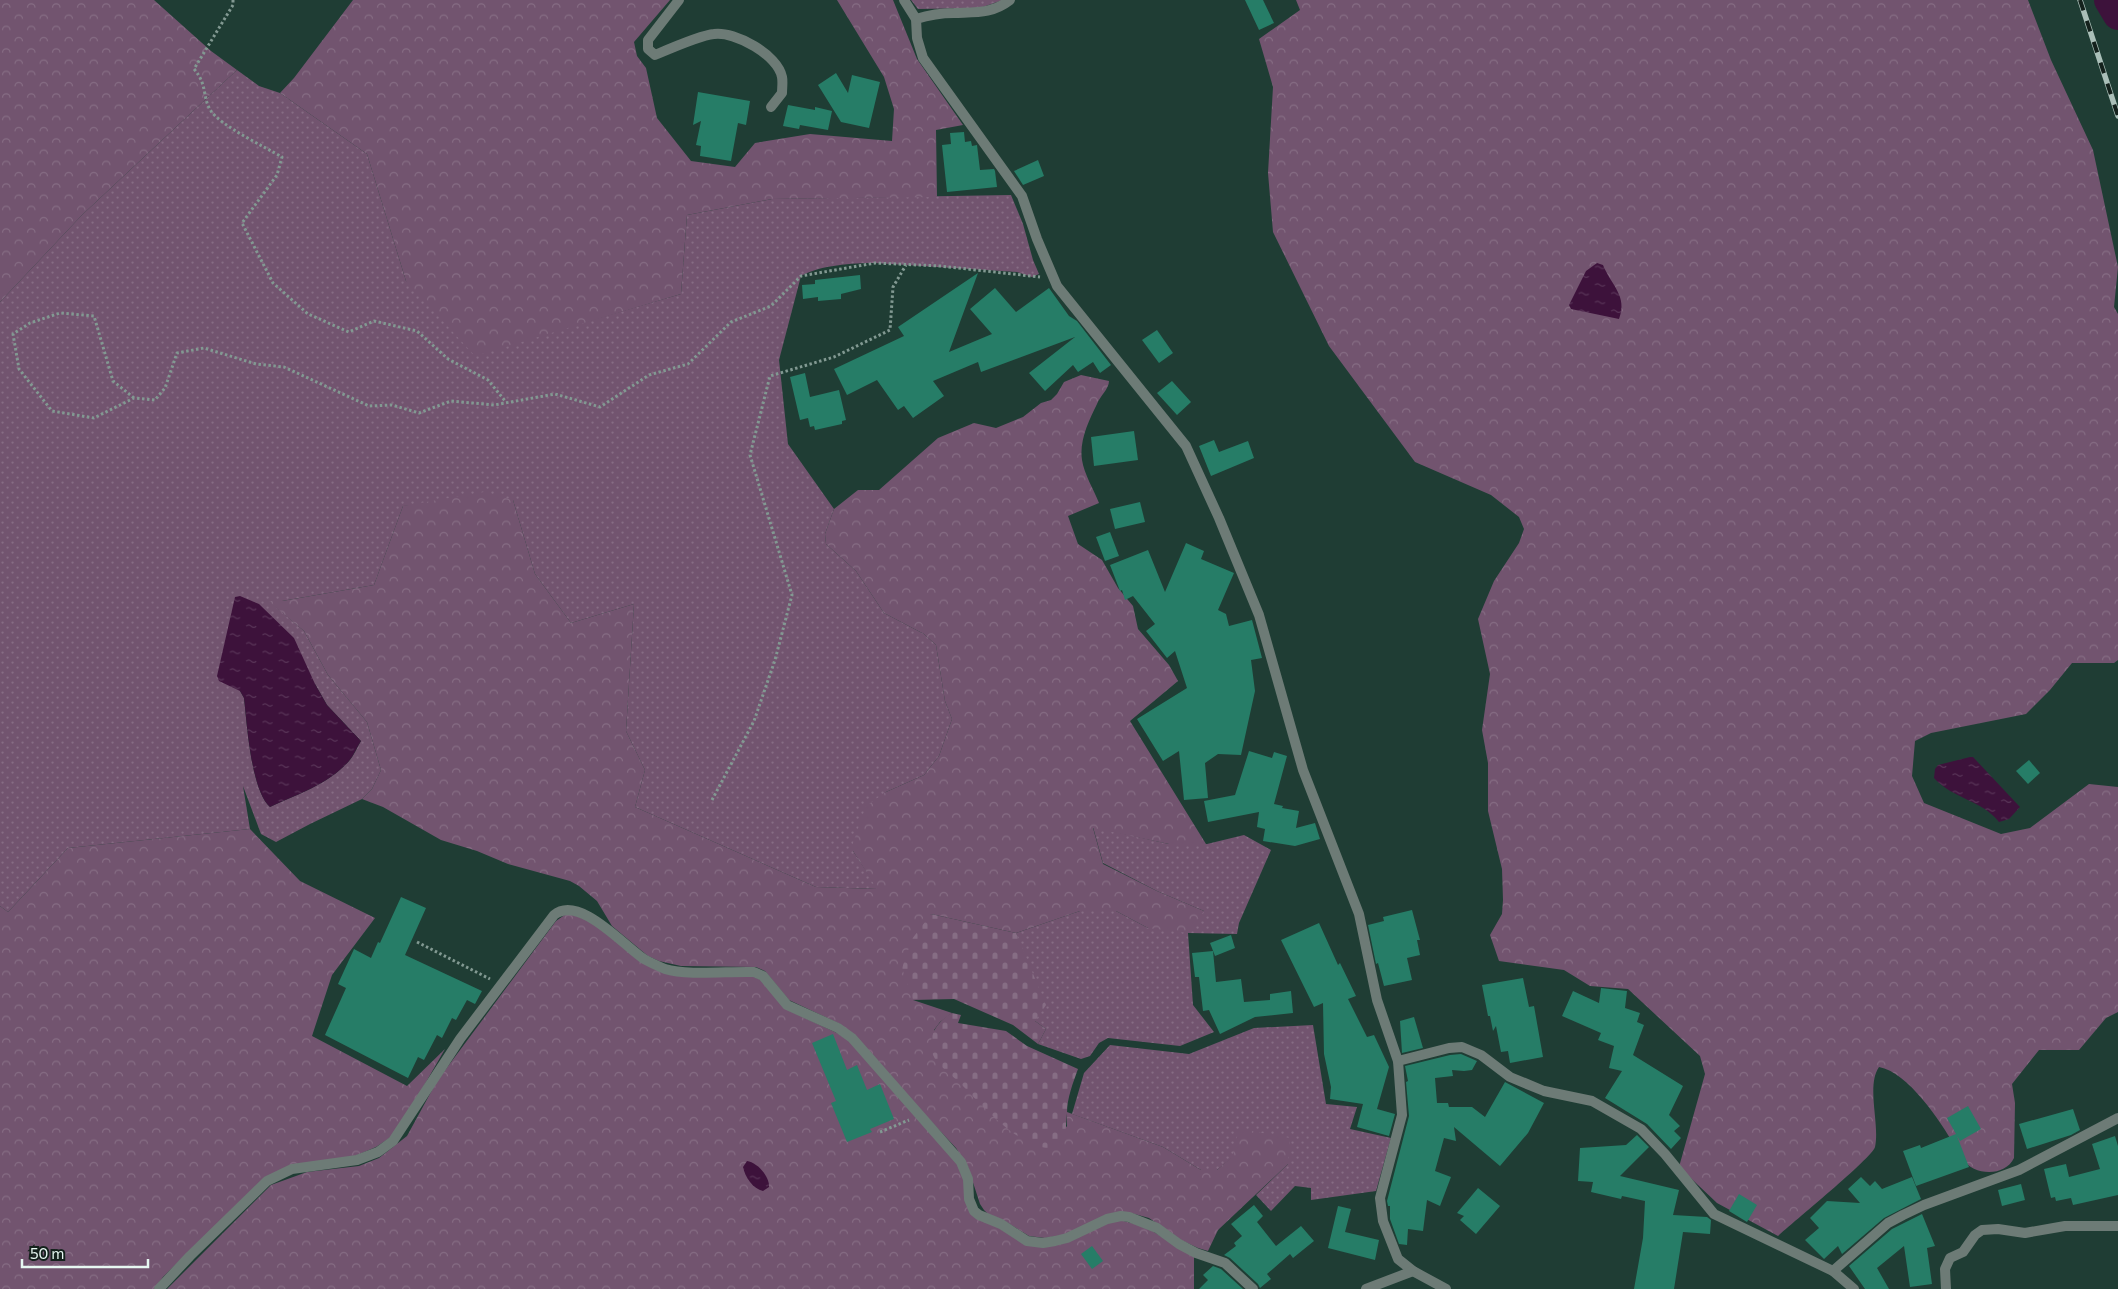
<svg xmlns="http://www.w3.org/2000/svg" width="2118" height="1289" viewBox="0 0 2118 1289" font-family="Commissioner,sans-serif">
  <defs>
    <pattern id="grass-dots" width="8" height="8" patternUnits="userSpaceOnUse" patternTransform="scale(1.25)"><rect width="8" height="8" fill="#72546f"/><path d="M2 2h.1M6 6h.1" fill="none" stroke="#866d84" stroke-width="1.8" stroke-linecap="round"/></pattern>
    <pattern id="forest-crowns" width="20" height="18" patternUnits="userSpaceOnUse" patternTransform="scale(1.25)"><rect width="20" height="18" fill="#72546f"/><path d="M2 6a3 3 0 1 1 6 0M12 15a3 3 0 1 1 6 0" fill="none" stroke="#866d84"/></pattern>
    <pattern id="cemetery-stones" width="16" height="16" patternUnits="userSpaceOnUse" patternTransform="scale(1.25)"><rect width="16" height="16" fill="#72546f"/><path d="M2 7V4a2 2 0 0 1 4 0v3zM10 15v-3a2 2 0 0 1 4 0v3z" fill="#866d84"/></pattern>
    <pattern id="water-ripples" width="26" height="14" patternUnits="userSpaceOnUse" patternTransform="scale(1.25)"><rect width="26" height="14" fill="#3d123b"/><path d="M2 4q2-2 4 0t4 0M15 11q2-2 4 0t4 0" fill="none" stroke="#593558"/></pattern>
  </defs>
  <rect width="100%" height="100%" fill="#1f3d34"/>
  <g fill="url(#grass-dots)" fill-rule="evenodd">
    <path d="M 911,0 L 1003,0 L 980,8 L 918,9 Z"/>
    <path d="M 237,70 L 259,86 L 280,93 L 367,154 L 406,281 L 582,323 L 681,294 L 687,215 L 772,199 L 1011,195 L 1023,224 L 1033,260 L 1039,274 L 1032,277 L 1017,272 L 875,263 C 852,263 821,265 801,276 L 779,360 L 788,444 L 834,509 L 825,534 L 826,544 L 856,571 L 884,613 L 924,634 L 936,645 L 945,701 L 952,719 L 939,756 L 924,775 L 886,792 L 853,851 L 878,889 L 816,887 L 635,807 L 645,770 L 626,731 L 634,604 L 571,623 L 535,574 L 513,500 L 403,506 L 374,585 L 282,601 L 269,601 L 304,631 L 328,675 L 367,722 L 381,770 L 372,789 L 362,799 L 310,824 L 276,842 L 261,834 L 243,786 L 250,829 L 68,848 L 8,912 L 0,906 L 0,302 L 82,215 ZM 315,684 L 327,705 L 361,741 C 357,747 354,756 349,761 C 329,784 296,795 270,807 C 251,790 247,724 244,698 L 240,691 Z"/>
    <path d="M 1093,827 L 1169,844 L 1207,844 L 1244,835 L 1271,850 L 1239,923 L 1237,934 L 1188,933 L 1193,1005 L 1214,1032 L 1180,1046 L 1108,1038 L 1099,1043 L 1090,1056 L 1081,1059 L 1038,1044 L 1046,1029 L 1035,1021 L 1016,933 L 1080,911 L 1116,911 L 1148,928 L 1204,911 L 1157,891 L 1103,863 Z"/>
    <path d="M 1313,1025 L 1326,1104 L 1357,1107 L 1350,1129 L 1391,1138 L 1376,1191 L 1311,1200 L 1311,1188 L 1295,1186 L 1271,1211 L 1256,1195 L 1288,1164 L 1233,1157 L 1217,1170 L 1201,1170 L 1163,1147 L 1072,1114 L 1084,1073 L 1110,1045 L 1189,1054 L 1254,1028 Z"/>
  </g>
  <g fill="url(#forest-crowns)">
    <path d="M 0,0 L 154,0 L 211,51 L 237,70 L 82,215 L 0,302 Z"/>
    <path d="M 353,0 L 670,0 L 634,42 L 637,56 L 646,68 L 657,118 L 691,161 L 735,167 L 755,143 L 810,134 L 892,141 L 894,109 L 884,77 L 837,0 L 893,0 L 917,59 L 963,125 L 936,130 L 937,197 L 772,199 L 687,215 L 681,294 L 475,356 L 406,281 L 367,154 L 280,93 L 294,78 Z"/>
    <path d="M 1296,0 L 2028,0 L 2051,60 L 2093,150 L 2118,267 L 2114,307 L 2118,314 L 2118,660 L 2114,663 L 2072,663 L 2050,690 L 2026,714 L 1931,733 L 1915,741 L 1912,776 L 1924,803 L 2001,834 L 2030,828 L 2089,784 L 2118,787 L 2118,1012 L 2106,1018 L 2079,1050 L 2039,1050 L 2012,1084 L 2015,1103 L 2014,1158 C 2005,1177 1974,1176 1962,1159 C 1959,1155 1958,1150 1955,1146 C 1940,1121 1908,1072 1879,1067 C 1866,1086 1880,1124 1875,1147 C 1872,1158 1792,1223 1778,1236 L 1717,1203 L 1679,1167 L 1705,1074 L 1700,1056 L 1628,989 L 1590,986 L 1564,970 L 1499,961 L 1490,935 L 1502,914 L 1503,900 L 1502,869 L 1488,811 L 1488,763 L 1482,730 L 1490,674 L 1478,619 L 1494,581 L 1519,543 L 1524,529 L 1519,517 L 1491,495 L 1415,462 L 1329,346 L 1273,232 L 1268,173 L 1273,87 L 1259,39 L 1300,10 Z"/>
    <path d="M 1081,375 L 1109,381 C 1109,389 1100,396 1097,404 C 1089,420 1079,441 1082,460 C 1084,474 1094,490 1099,503 L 1068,516 L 1078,544 L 1102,560 L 1118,588 L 1133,606 L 1138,629 L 1169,665 L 1178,681 L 1130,721 L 1206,844 L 1169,844 L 1093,828 L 1103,864 L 1157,891 L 1204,911 L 1188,933 L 1148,928 L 1116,911 L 1080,911 L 1016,933 L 931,914 L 913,1000 L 952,1013 L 940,1022 L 934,1030 L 1067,1127 L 1067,1112 L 1163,1147 L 1201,1170 L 1217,1170 L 1232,1157 L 1239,1129 L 1290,1138 L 1288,1164 L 1218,1230 L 1208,1251 L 1198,1248 L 1181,1240 L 1149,1218 L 1131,1213 L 1070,1234 L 1045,1238 L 1029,1236 L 1003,1220 L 988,1214 L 984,1210 L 980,1204 L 968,1167 L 956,1148 L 840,1024 L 789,1000 L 765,971 L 756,967 L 681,966 L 659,961 L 648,956 L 612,926 L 597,901 L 579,886 L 570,881 L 508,864 L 477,851 L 441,840 L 383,807 L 362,799 L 372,789 L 381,770 L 367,722 L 328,675 L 304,631 L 268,601 L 282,601 L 374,585 L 403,506 L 484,492 L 513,500 L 535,574 L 571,623 L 634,604 L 626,731 L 645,770 L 635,807 L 816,887 L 877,889 L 853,851 L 853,843 L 866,806 L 886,792 L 924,775 L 939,756 L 952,719 L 945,701 L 936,645 L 924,634 L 884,613 L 856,571 L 826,544 L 825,534 L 834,509 L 858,490 L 879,490 L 938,438 L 974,423 L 996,428 L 1023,417 L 1041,403 L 1051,400 L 1057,394 L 1064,382 Z"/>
    <path d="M 250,829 L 300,881 L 375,918 L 332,975 L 312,1036 L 407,1086 L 445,1049 L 414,1103 L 391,1137 L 376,1147 L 355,1156 L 265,1177 L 163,1277 L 154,1289 L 0,1289 L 0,906 L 8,912 L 68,848 Z"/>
    <path d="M 566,914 C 595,916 629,954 653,968 C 661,973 737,975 752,976 L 761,980 L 786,1009 L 837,1033 L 851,1042 L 959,1165 L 967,1184 L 969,1209 L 1026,1245 L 1120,1220 L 1146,1227 L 1194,1257 L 1194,1289 L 167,1289 L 271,1185 L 307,1172 L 359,1166 L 379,1158 L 407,1136 L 437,1081 L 556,921 Z"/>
  </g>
  <g fill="url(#cemetery-stones)">
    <path d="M 931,914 L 1016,933 L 1046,1005 L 1035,1021 L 1046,1029 L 1038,1044 L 1013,1025 L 954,999 L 913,1000 L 902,968 L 912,939 Z"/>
    <path d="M 952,1013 L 961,1015 L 958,1023 L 1006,1031 L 1027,1046 L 1078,1069 C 1073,1083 1067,1098 1067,1113 C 1066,1125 1066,1134 1062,1145 C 1029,1161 981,1104 960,1083 C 952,1075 937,1065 933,1055 C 926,1038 937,1021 952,1013 Z"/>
  </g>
  <g fill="url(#water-ripples)">
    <path d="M 1597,263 L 1603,265 C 1611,285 1628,296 1619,319 L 1571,309 L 1569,305 L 1586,271 Z"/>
    <path d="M 240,596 L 259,604 L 294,638 L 315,684 L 327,705 L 361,741 C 357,747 354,755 349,761 C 329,784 296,795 270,807 C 251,790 247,724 244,698 L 240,691 L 219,681 L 217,676 L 235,597 Z"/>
    <path d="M 1970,757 L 1973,757 L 2020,807 L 2009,819 L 1999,822 C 1982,800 1953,799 1934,778 L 1935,769 L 1938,765 Z"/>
    <path d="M 747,1161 C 757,1162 770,1177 769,1187 L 763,1191 C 753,1189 745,1177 743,1167 Z"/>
  </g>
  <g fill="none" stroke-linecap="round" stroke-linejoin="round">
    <path stroke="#3d123b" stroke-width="30" d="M 2109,0 L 2118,15"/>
  </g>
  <g fill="#267d67">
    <path d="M 1245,0 L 1263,0 L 1274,23 L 1259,30 Z"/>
    <path d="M 836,73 L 848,93 L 852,75 L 880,82 L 869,128 L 841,122 L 818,85 Z"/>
    <path d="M 698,92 L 750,101 L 746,125 L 738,123 L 731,161 L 700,156 L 701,146 L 696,145 L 701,121 L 693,125 Z"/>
    <path d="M 788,105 L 815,110 L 815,107 L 832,111 L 828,130 L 800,125 L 799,129 L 783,126 Z"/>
    <path d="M 964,132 L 965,142 L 971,141 L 972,146 L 977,145 L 980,170 L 994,169 L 995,171 L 997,187 L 947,192 L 942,145 L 951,144 L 950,133 Z"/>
    <path d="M 1038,160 L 1044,176 L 1023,185 L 1014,171 Z"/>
    <path d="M 978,273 L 949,352 L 992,334 L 970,309 L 995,288 L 1016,312 L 1049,288 L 1069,316 L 1077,321 L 1111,365 L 1100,373 L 1093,362 L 1078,372 L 1073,365 L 1045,391 L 1029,373 L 1075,337 L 981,372 L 978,362 L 933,381 L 944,396 L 913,418 L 904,406 L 898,410 L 877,380 L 847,395 L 834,369 L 904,336 L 898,327 Z"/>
    <path d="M 860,275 L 861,289 L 841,294 L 841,299 L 818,301 L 818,297 L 803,299 L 802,285 L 815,284 L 815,280 Z"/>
    <path d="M 1157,330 L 1173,353 L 1159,363 L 1142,340 Z"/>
    <path d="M 805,373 L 810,397 L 839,390 L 846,420 L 842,421 L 842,424 L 815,430 L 814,426 L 810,427 L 808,418 L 800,420 L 790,377 Z"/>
    <path d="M 1172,381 L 1191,402 L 1177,415 L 1157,393 Z"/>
    <path d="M 1134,431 L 1138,460 L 1094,466 L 1091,437 Z"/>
    <path d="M 1214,440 L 1219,452 L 1248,441 L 1254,458 L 1211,476 L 1199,446 Z"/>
    <path d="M 1140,502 L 1145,522 L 1115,529 L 1110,509 Z"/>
    <path d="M 1110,532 L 1119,556 L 1105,561 L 1096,537 Z"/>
    <path d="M 1186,543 L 1204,551 L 1201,559 L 1234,573 L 1218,610 L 1226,614 L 1229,626 L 1252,620 L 1262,658 L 1251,660 L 1255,691 L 1241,755 L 1218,754 L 1205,763 L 1208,798 L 1184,800 L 1179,751 L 1163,761 L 1137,719 L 1187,688 L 1175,651 L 1167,658 L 1146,631 L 1155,624 L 1133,596 L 1125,600 L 1122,590 L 1120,591 L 1110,565 L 1148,550 L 1165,592 Z"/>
    <path d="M 1249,751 L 1272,758 L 1274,752 L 1287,756 L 1274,804 L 1283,806 L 1282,808 L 1299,811 L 1296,828 L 1315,823 L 1320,839 L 1295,846 L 1263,841 L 1265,829 L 1257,827 L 1259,812 L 1208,822 L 1204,801 L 1235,795 Z"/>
    <path d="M 2029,760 L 2040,773 L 2028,784 L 2016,771 Z"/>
    <path d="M 401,897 L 426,908 L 405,955 L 482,991 L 475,1004 L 467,1000 L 456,1020 L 452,1018 L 442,1038 L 437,1035 L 424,1060 L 418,1057 L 408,1078 L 325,1035 L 346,988 L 338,984 L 354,949 L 371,958 L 378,942 L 380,943 Z"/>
    <path d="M 1412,910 L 1420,940 L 1417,940 L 1420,955 L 1407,958 L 1412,980 L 1384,986 L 1378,963 L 1376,964 L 1368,925 L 1384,921 L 1383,917 Z"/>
    <path d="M 1319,923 L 1338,965 L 1340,963 L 1356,996 L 1348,999 L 1367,1037 L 1374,1035 L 1389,1067 L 1377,1109 L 1395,1114 L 1389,1136 L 1357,1127 L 1363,1104 L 1330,1099 L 1331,1087 L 1324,1054 L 1323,1003 L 1314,1007 L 1281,940 Z"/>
    <path d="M 1231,935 L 1235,948 L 1215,956 L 1210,943 Z"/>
    <path d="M 1213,951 L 1216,982 L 1241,979 L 1244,1002 L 1270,1000 L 1270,994 L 1291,991 L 1293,1013 L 1255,1017 L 1220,1034 L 1209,1010 L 1203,1011 L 1199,977 L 1195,977 L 1192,953 Z"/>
    <path d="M 1523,978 L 1529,1007 L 1534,1006 L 1543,1057 L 1510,1063 L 1508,1051 L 1501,1052 L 1496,1026 L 1493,1031 L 1490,1016 L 1488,1016 L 1482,985 Z"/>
    <path d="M 1601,988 L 1627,991 L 1625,1008 L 1640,1013 L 1637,1022 L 1644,1025 L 1633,1055 L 1683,1086 L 1669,1115 L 1680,1126 L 1674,1131 L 1681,1138 L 1671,1149 L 1647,1124 L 1605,1098 L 1622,1071 L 1609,1068 L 1614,1046 L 1598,1040 L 1601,1033 L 1562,1016 L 1573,991 L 1599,1003 Z"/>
    <path d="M 1414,1017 L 1423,1048 L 1402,1053 L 1400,1021 Z"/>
    <path d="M 833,1034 L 847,1070 L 857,1065 L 867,1090 L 880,1084 L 894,1119 L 870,1129 L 872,1132 L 847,1142 L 831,1103 L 836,1101 L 812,1043 Z"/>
    <path d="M 1461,1054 L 1477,1061 L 1472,1070 L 1464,1071 L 1452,1070 L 1453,1076 L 1435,1078 L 1437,1103 L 1448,1103 L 1449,1107 L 1472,1107 L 1485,1117 L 1505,1082 L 1544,1103 L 1528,1133 L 1500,1166 L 1454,1127 L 1456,1141 L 1444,1138 L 1435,1171 L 1451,1177 L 1440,1206 L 1427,1200 L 1423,1231 L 1408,1229 L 1407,1245 L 1399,1244 L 1390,1219 L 1390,1206 L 1388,1206 L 1387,1201 L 1409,1116 L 1406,1082 L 1408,1081 L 1405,1066 L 1450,1055 Z"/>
    <path d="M 1968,1106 L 1981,1129 L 1960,1141 L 1957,1136 L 1969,1167 L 1916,1186 L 1903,1151 L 1920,1145 L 1921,1148 L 1956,1134 L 1947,1118 Z"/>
    <path d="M 2073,1109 L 2080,1130 L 2071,1135 L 2027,1149 L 2019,1124 Z"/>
    <path d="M 1637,1135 L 1649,1147 L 1620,1176 L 1679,1190 L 1673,1215 L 1707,1217 L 1711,1220 L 1710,1234 L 1683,1232 L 1674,1289 L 1634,1289 L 1643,1238 L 1645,1201 L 1622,1196 L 1621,1199 L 1591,1192 L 1593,1182 L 1578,1181 L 1580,1148 L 1626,1145 Z"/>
    <path d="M 2115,1136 L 2118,1146 L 2118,1195 L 2073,1205 L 2071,1198 L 2056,1201 L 2055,1197 L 2051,1198 L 2044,1169 L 2066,1164 L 2069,1177 L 2100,1169 L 2092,1144 Z"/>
    <path d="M 1861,1177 L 1870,1186 L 1875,1181 L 1882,1189 L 1912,1177 L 1921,1199 L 1884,1218 L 1842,1254 L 1838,1246 L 1824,1259 L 1805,1240 L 1819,1228 L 1810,1218 L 1827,1201 L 1860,1203 L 1848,1189 Z"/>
    <path d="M 2021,1184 L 2025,1200 L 2002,1206 L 1998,1190 Z"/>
    <path d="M 1478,1188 L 1500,1206 L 1476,1234 L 1460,1220 L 1464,1216 L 1457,1213 Z"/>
    <path d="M 1739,1194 L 1757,1205 L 1747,1222 L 1729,1211 Z"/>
    <path d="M 1254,1205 L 1263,1216 L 1257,1222 L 1276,1246 L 1301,1226 L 1314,1241 L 1293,1258 L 1290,1254 L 1267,1274 L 1271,1279 L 1260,1288 L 1258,1284 L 1230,1258 L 1224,1255 L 1236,1246 L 1234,1243 L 1242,1236 L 1231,1224 Z"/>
    <path d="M 1338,1206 L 1351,1209 L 1345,1232 L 1379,1240 L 1375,1260 L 1328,1248 Z"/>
    <path d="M 1922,1214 L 1935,1246 L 1927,1248 L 1932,1284 L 1910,1287 L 1904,1246 L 1877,1268 L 1889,1289 L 1865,1289 L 1849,1266 L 1892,1229 Z"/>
    <path d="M 1092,1246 L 1103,1261 L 1092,1269 L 1081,1254 Z"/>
    <path d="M 1213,1266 L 1221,1269 L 1243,1289 L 1199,1289 L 1208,1280 L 1203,1275 Z"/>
  </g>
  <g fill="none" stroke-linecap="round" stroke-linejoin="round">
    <g stroke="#829992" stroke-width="3" stroke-dasharray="2.5 2.5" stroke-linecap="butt">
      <path d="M 233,0 L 233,5 L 194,69 C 208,85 202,98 211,111 C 221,126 265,147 282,157 L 277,175 L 242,223 L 273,283 L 308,314 L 349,332 L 374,321 L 417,331 L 448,359 L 488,380 L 506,402"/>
      <path d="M 134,398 L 113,381 L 94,316 L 60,313 L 30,323 L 13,334 L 19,369 L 52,411 L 94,418 L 134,398 L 155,400 L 165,388 L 177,353 L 204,348 L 256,364 L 284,367 L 369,406 L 392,405 L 419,413 L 451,401 L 494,405 L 555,394 L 600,407 L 649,375 L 688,364 L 731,322 L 771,306 L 801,276 L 875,263 L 940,266 L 1040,277"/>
      <path d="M 712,800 L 754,721 L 775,660 L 792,595 L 750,455 L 770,376 L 834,357 L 890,330 L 893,287 L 906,265"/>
      <path d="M 417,942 L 490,979"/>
      <path d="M 880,1132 L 909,1120"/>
    </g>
    <g stroke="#6d7b76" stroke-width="10">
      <path d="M 679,0 L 648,40 L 648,49 L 655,55 C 669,49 701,35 714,34 C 735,31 778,55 782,77 C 783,82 782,88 782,93 L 771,107"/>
      <path d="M 904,0 L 916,19 L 917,38 L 923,58 L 1022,196 L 1037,239 L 1057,286 L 1186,446 L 1219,518 L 1259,615 L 1303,770 L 1359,914 L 1377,1000 L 1398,1061 L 1402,1115 L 1380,1198 L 1383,1221 L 1398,1259 L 1413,1271 L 1446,1289"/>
      <path d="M 916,19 C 929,15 941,13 954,13 C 976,12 992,14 1010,0"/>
      <path d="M 1398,1061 L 1449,1048 L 1462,1047 L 1481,1055 L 1510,1077 L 1544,1091 L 1592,1101 L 1641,1129 L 1665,1154 L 1714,1214 L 1833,1271 L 1854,1289"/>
      <path d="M 1833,1271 L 1888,1223 L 1903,1215 L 1924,1205 L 2019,1170 L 2118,1118"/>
      <path d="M 159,1289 L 190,1256 L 267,1181 L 292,1169 L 357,1160 L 378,1152 L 393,1141 L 460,1039 L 554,915 C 579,894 624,946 644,959 C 651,963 658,966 665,969 C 688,976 729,971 754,972 L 763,976 L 787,1005 L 838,1028 L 852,1038 L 961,1162 L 968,1179 L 969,1199 L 974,1211 L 979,1215 L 1001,1224 L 1027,1241 L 1043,1243 L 1055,1241 L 1067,1238 L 1107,1219 L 1121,1216 L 1129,1217 L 1157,1228 L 1179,1244 L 1196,1253 L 1225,1263 L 1253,1289"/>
      <path d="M 1366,1289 L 1413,1271"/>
      <path d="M 1946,1289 L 1945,1269 L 1950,1258 L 1963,1252 L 1975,1235 L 1982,1230 L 1998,1229 L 2025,1233 L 2065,1226 L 2118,1226"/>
    </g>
    <defs>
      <path id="rail" d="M 2080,0 L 2118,116"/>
    </defs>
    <use href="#rail" stroke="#aabfb8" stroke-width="5.5"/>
    <use href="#rail" stroke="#14211c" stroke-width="4" stroke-dasharray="11" stroke-linecap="butt"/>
  </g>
  <path d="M22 1259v8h126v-8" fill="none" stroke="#e7f8f2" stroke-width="2.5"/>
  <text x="30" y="1259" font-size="15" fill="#e7f8f2" stroke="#14211c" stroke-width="4" paint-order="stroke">50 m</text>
</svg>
